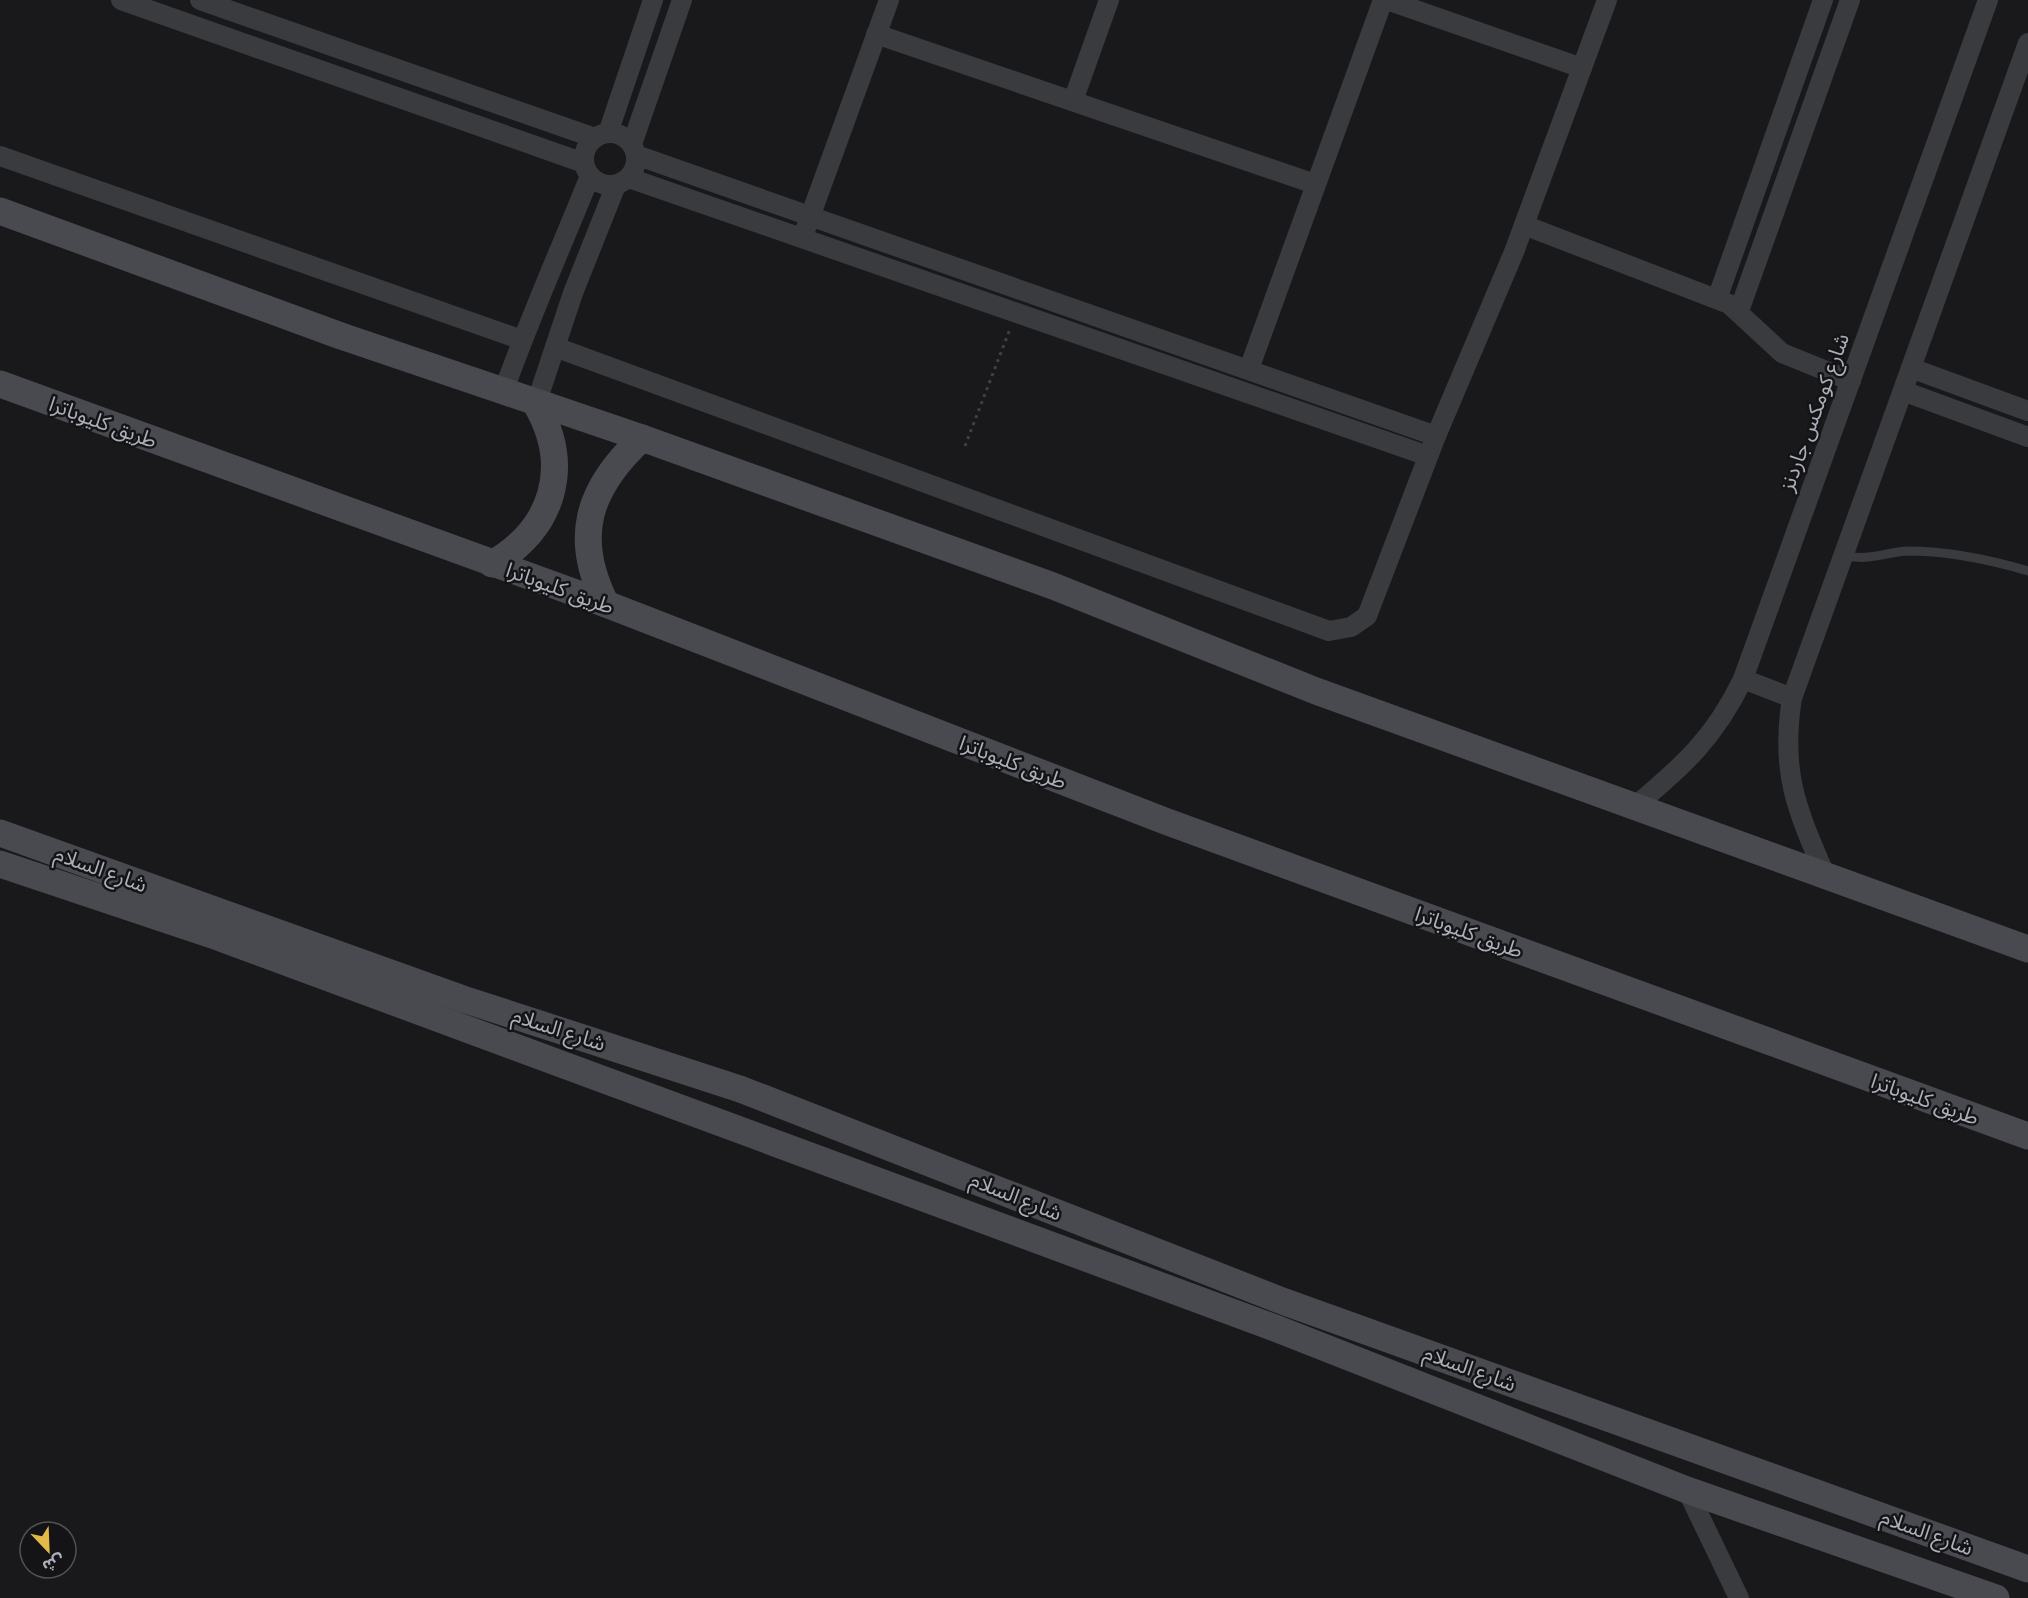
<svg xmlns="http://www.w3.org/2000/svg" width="2028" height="1598" viewBox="0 0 2028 1598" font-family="'PT Sans Narrow','Noto Sans Arabic',sans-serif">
  <rect width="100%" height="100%" fill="#19191b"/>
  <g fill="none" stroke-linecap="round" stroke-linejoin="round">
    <path stroke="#404246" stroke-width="3" stroke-dasharray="3 4.5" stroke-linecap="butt" d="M 965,446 L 1010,329"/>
    <path stroke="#3a3b3f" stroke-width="9" d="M 1844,555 C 1867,562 1885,552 1908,551 C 1947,551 1991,560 2028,571"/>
    <g stroke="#3a3b3f" stroke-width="20">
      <path d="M 121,0 L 584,163"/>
      <path d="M 200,0 L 595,138"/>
      <path d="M 1387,0 L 1582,68"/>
      <path d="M 876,34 L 1315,184"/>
      <path d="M 1073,101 L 1109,0"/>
      <circle cx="610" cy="159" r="26"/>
      <path d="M 608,133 L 653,0"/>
      <path d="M 632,144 L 682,0"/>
      <path d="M 636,155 L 1436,436"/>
      <path d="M 0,156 L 522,340"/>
      <path d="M 629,178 L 1428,456"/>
      <path d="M 1524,225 L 1729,304 L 1782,353 L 1851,381"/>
      <path d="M 806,228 L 889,0"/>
      <path d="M 1717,299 L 1823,0"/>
      <path d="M 1739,311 L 1850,0"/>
      <path d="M 555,347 L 1329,631 L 1351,627 L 1367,616 L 1436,436 L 1514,252 L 1607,0"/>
      <path d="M 1911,368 L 2028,411"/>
      <path d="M 1249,369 L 1383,0"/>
      <path d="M 1903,391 L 2028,437"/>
      <path d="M 503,393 C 529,319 561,248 590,176"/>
      <path d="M 536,404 L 573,293 L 616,185"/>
      <path d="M 1743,679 L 1792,698"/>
      <path d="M 1633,808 C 1683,766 1714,739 1743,679 L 1988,0"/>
      <path d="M 1826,877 C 1797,810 1780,773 1792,698 L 2028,43"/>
      <path d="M 1687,1490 L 1739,1598"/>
    </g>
    <g stroke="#484a4f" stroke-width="27">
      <path d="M 0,211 L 341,336 L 642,438 L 1053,586 L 1316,691 L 2028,949"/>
      <path d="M 0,384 L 606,604 L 1165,821 L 2028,1136"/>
      <path d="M 492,564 C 554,528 572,466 536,404"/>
      <path d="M 606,604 C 572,537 588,488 642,438"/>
      <path d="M 0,833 L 463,999 L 740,1089 L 1285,1302 L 2028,1569"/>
      <path d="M 0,864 L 218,937 L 1275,1328 L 1687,1490 L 1996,1598"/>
    </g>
  </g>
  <g text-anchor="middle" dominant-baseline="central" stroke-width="5" stroke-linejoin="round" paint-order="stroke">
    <g font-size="21" fill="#acafb9" stroke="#141416">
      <text transform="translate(1814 412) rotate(-70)">شارع كومكس جاردنز</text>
      <text transform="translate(103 422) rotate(20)">طريق كليوباترا</text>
      <text transform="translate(560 588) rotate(20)">طريق كليوباترا</text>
      <text transform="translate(1013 762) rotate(21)">طريق كليوباترا</text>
      <text transform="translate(101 869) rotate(20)">شارع السلام</text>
      <text transform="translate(1469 932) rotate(20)">طريق كليوباترا</text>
      <text transform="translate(559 1029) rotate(18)">شارع السلام</text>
      <text transform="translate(1925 1099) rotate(20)">طريق كليوباترا</text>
      <text transform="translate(1016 1196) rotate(22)">شارع السلام</text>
      <text transform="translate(1470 1368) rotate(20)">شارع السلام</text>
      <text transform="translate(1927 1532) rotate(20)">شارع السلام</text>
    </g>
  </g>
  <g transform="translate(48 1550) rotate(157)"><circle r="28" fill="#141416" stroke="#515257" stroke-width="1.5"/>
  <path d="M0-4.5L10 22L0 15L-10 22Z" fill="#e2b949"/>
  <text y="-9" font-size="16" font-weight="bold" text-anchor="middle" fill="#acafb9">ش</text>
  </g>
</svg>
